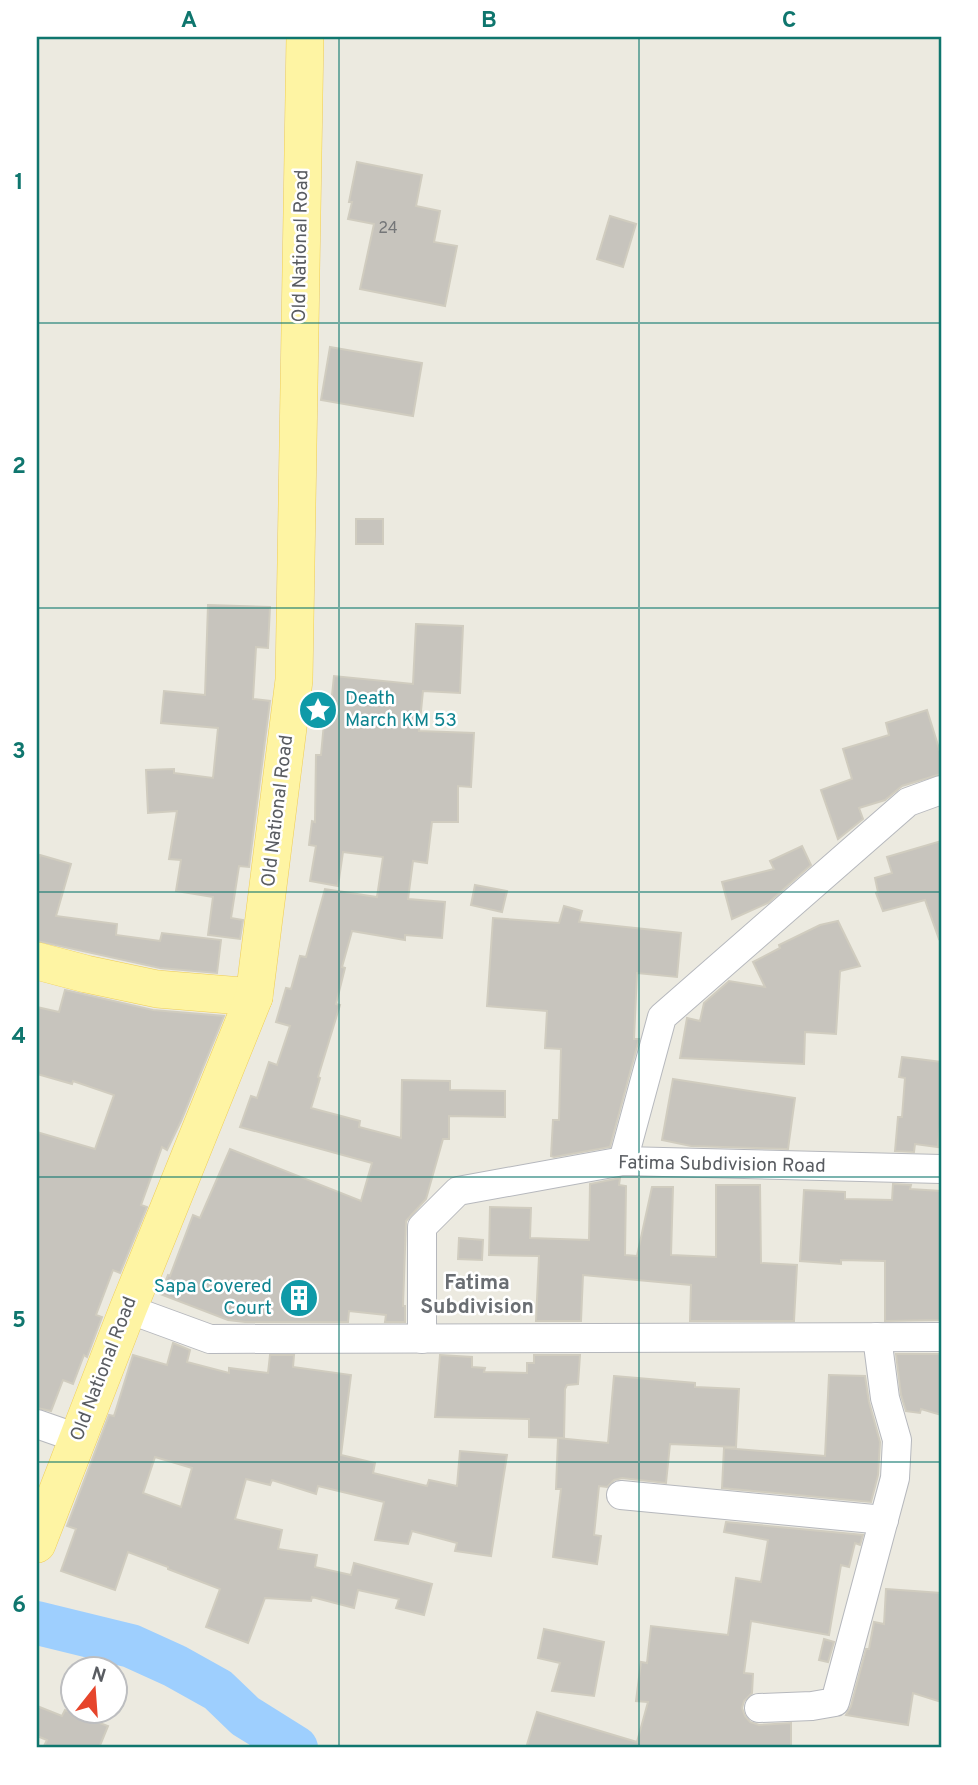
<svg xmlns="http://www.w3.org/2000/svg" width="978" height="1785" viewBox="0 0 978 1785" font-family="Overpass,sans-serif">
  <rect width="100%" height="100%" fill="#eceae0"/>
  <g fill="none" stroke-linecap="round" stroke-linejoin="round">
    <path stroke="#9ecffe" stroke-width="44" d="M 37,1623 L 131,1646 L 175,1666 L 218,1690 L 245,1716 L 296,1748"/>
  </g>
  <g fill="#c7c4bd" stroke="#d0ccbf" stroke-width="2" fill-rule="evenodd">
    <path d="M 357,162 L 422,175 L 416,206 L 440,211 L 434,242 L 457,246 L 445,306 L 360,289 L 374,224 L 348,219 L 352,202 L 349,202 Z"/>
    <path d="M 610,216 L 636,224 L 623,267 L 597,259 Z"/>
    <path d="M 330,347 L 422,363 L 413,416 L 321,400 Z"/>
    <rect x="356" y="519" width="27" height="25"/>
    <path d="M 208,605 L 270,607 L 268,648 L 256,647 L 253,699 L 270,701 L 249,867 L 239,866 L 231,918 L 243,920 L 240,939 L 208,935 L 213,897 L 176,891 L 181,860 L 169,859 L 177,811 L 148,813 L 146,770 L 174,769 L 174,773 L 213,778 L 218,728 L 161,723 L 164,691 L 205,695 Z"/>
    <path d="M 416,624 L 463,626 L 460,693 L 423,691 L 419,731 L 474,733 L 471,787 L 458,786 L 458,822 L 432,822 L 427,863 L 413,861 L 408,899 L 445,902 L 442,938 L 405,935 L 405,940 L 352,931 L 342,967 L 345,968 L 336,1004 L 340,1005 L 318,1077 L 320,1078 L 311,1108 L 360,1121 L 359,1127 L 401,1138 L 402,1080 L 450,1081 L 450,1090 L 505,1091 L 505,1117 L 449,1116 L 449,1139 L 443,1139 L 426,1199 L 406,1221 L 403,1306 L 405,1306 L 405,1322 L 385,1322 L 386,1315 L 349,1311 L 348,1322 L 245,1322 L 228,1320 L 160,1294 L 168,1275 L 170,1276 L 193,1215 L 200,1218 L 230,1149 L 361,1201 L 372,1163 L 240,1127 L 251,1096 L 257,1098 L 269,1062 L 277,1065 L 290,1026 L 276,1022 L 286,988 L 291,989 L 300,956 L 306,957 L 325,889 L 377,897 L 383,857 L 343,852 L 338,886 L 310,881 L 316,846 L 309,845 L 312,821 L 315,822 L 316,755 L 321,755 L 324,723 L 329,724 L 334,676 L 413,684 Z"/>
    <path d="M 927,710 L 941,755 L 941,774 L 902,786 L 885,800 L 859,808 L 863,819 L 838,839 L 821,790 L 852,779 L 843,749 L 889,735 L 886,723 Z"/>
    <path d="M 941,841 L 941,938 L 939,939 L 925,900 L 883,911 L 876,893 L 878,892 L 875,878 L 892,873 L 887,857 Z"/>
    <path d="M 802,846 L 811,865 L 768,903 L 732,919 L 722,882 L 774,869 L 770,861 Z"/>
    <path d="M 40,855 L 71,864 L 56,916 L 117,924 L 116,935 L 160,941 L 162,933 L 221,940 L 217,973 L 160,968 L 37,941 L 37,867 Z"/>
    <path d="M 475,885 L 507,891 L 502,912 L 471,905 Z"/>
    <path d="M 564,906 L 582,911 L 579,922 L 681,933 L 677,977 L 637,973 L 634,1039 L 639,1039 L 610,1147 L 554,1157 L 551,1156 L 553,1120 L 559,1120 L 561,1049 L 545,1048 L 547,1011 L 487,1006 L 493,918 L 559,923 Z"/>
    <path d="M 838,921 L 860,966 L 840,971 L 836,1034 L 805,1032 L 804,1064 L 680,1058 L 687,1018 L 700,1021 L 704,1003 L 729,981 L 765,987 L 753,962 L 780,948 L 779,945 L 820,925 Z"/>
    <path d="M 65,990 L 153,1010 L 224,1016 L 181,1121 L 167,1150 L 162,1147 L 141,1205 L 147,1207 L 120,1273 L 113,1270 L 96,1315 L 102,1317 L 87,1357 L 84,1355 L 73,1384 L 63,1380 L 51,1411 L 37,1408 L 37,1132 L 95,1149 L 114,1095 L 73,1081 L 72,1084 L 37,1074 L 37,1007 L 59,1012 Z"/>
    <path d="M 902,1057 L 941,1062 L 941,1113 L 938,1147 L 915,1144 L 914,1152 L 895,1151 L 898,1117 L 902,1117 L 905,1078 L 899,1077 Z"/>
    <path d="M 673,1079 L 795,1098 L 788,1149 L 691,1146 L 662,1140 Z"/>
    <path d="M 620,1178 L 619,1185 L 626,1186 L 625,1255 L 637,1256 L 652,1187 L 673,1187 L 671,1255 L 716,1257 L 716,1185 L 760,1185 L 761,1263 L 797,1265 L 794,1321 L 690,1321 L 691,1285 L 583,1275 L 581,1321 L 536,1321 L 539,1256 L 489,1255 L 490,1207 L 531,1208 L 530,1238 L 589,1240 L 590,1184 Z"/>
    <path d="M 893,1184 L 911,1185 L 910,1189 L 941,1191 L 941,1320 L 885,1321 L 885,1261 L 841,1260 L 841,1264 L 800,1261 L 804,1190 L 845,1192 L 845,1199 L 892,1200 Z"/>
    <path d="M 459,1238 L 483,1240 L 482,1260 L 458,1259 Z"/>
    <path d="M 173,1343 L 190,1350 L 187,1362 L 229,1373 L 229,1368 L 268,1373 L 270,1355 L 294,1355 L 293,1367 L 351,1375 L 341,1455 L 375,1463 L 373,1473 L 427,1486 L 429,1480 L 457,1486 L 460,1451 L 507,1455 L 491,1556 L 455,1551 L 457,1543 L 412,1531 L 408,1544 L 375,1540 L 384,1502 L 318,1486 L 316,1494 L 272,1480 L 270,1485 L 246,1479 L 235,1519 L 282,1530 L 278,1549 L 317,1555 L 315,1567 L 351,1575 L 354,1563 L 432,1584 L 424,1615 L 396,1608 L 399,1599 L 358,1590 L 354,1608 L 312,1597 L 311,1601 L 265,1598 L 248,1643 L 206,1627 L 220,1589 L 168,1569 L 168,1567 L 128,1552 L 115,1590 L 61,1571 L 76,1529 L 67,1526 L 109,1415 L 114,1416 L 133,1355 L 167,1365 ZM 155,1457 L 192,1468 L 181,1507 L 143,1493 Z"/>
    <path d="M 896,1354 L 941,1354 L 941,1415 L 921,1409 L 920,1413 L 906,1411 L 901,1395 Z"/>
    <path d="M 440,1355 L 472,1357 L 472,1367 L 485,1368 L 484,1372 L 527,1373 L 527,1363 L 534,1363 L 534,1355 L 580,1355 L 578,1384 L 567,1385 L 565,1389 L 564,1438 L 529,1437 L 529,1419 L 435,1417 Z"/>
    <path d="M 829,1375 L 865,1376 L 869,1402 L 880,1442 L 878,1475 L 871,1502 L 722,1488 L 724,1448 L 825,1456 Z"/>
    <path d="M 614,1376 L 695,1383 L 695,1387 L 739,1389 L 736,1447 L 670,1444 L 666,1483 L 622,1478 L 614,1480 L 607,1487 L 599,1486 L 594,1535 L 601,1536 L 597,1564 L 553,1557 L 561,1489 L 556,1489 L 558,1438 L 608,1443 Z"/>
    <path d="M 726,1522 L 863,1535 L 860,1545 L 855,1543 L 849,1567 L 841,1565 L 829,1635 L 751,1621 L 744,1673 L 753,1674 L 752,1693 L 744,1701 L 742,1708 L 745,1716 L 750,1722 L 759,1725 L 791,1723 L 791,1748 L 526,1748 L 537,1712 L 637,1742 L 648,1702 L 636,1701 L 641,1662 L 647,1663 L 651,1626 L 728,1635 L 736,1578 L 761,1582 L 768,1540 L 724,1532 Z"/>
    <path d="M 886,1589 L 941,1593 L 941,1702 L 913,1693 L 908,1725 L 846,1715 L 851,1706 L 866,1649 L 869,1649 L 874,1622 L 884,1624 Z"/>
    <path d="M 544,1629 L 604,1642 L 594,1696 L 552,1691 L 560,1663 L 538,1658 Z"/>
    <path d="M 824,1639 L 834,1642 L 828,1662 L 819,1660 Z"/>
    <path d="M 37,1706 L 62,1716 L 65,1710 L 108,1726 L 99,1748 L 43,1748 L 47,1740 L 37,1736 Z"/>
  </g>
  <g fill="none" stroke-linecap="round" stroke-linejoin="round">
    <defs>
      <g id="minor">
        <path d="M 623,1161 L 662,1017 L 908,802 L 941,790"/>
        <path d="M 128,1309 L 210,1339 L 941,1337"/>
        <path d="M 422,1339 L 422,1227 L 458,1191 L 623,1161 L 941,1169"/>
        <path d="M 37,1424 L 77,1438"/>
        <path d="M 621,1495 L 884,1520"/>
        <path d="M 759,1708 L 812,1706 L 835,1702 L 895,1478 L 897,1440 L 885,1398 L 877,1337"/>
      </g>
      <g id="major">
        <path d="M 37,961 L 86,974 L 157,989 L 254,997"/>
        <path d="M 37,1544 L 128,1309 L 254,997 L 294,680 L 305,37"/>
      </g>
    </defs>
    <use href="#minor" stroke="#b6b8bd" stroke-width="30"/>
    <use href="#major" stroke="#efcd56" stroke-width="38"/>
    <use href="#minor" stroke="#fff" stroke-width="28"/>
    <use href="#major" stroke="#fef4a3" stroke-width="37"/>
  </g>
  <path fill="none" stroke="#0f766e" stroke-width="2" stroke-opacity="0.55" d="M 339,37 L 339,1748M 639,37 L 639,1748M 37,323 L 941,323M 37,608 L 941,608M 37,892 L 941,892M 37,1177 L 941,1177M 37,1462 L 941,1462"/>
  <defs>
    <symbol id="sight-disc" viewBox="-11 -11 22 22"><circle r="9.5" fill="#0f9aa8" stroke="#fff"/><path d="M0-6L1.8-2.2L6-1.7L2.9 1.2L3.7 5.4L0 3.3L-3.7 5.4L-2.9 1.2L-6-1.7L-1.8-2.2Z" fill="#fff"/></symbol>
    <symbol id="building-disc" viewBox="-11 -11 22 22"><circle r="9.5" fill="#0f9aa8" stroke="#fff"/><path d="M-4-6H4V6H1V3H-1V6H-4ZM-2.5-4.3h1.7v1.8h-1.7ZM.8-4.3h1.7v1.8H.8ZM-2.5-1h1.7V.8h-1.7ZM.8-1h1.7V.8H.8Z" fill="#fff"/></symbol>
  </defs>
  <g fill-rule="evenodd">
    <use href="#sight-disc" x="296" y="688" width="44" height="44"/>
    <use href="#building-disc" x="277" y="1276" width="44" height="44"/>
  </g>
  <g text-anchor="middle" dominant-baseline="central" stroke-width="5" stroke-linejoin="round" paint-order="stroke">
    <g font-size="16" fill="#747678">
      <text x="388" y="229">24</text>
    </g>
    <g font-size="19" fill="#595c61" stroke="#fff">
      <text transform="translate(301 246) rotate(-89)">Old National Road</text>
      <text transform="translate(278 811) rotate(-83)">Old National Road</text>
      <text transform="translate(722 1165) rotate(1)">Fatima Subdivision Road</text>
      <text transform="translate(104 1369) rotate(-69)">Old National Road</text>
    </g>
    <g font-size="19" fill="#0d838f" stroke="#fff" text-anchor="start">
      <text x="345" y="699">Death<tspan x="345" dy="22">March KM 53</tspan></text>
      <text x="272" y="1287" text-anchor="end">Sapa Covered<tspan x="272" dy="22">Court</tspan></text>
    </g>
    <g font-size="21" font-weight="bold" fill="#6a6e73" stroke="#fff">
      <text x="477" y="1283">Fatima<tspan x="477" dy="24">Subdivision</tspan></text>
    </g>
  </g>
  <rect width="978" height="1785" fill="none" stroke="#ffffff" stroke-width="77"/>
  <g transform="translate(94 1690) rotate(17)"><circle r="33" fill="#ffffff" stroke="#bdbec0" stroke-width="2"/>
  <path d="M0-5L12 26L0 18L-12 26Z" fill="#e6452c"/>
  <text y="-10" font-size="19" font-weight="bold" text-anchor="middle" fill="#595c61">N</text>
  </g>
  <rect x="38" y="38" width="902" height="1708" fill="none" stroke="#0f766e" stroke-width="2.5"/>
  <g font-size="23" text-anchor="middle" font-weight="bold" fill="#0f766e">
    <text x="189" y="27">A</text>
    <text x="489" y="27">B</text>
    <text x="789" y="27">C</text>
    <text x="19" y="189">1</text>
    <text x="19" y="473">2</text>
    <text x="19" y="758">3</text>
    <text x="19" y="1043">4</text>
    <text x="19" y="1327">5</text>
    <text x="19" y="1612">6</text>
  </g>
</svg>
